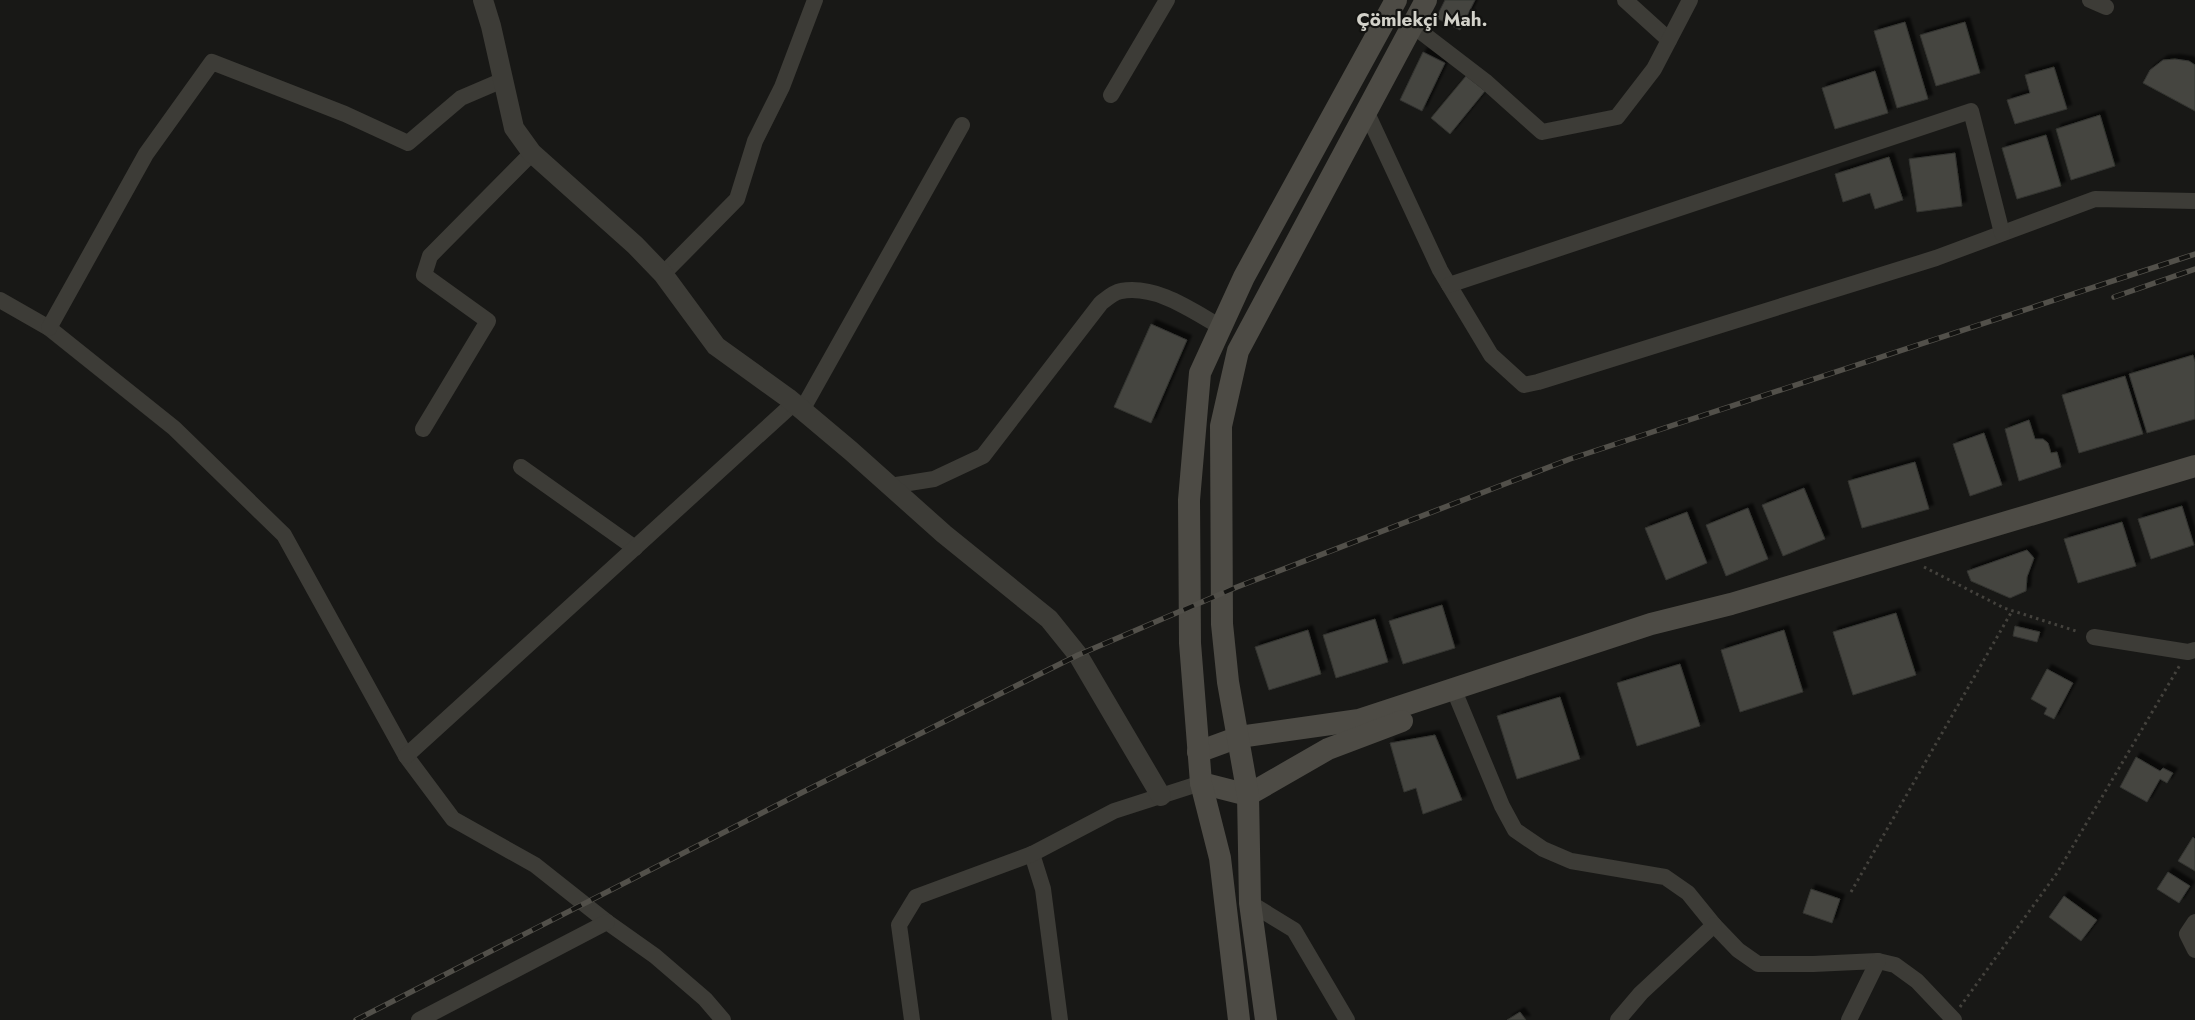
<svg xmlns="http://www.w3.org/2000/svg" width="2195" height="1020" viewBox="0 0 2195 1020" font-family="Jost,sans-serif">
  <defs>
    <filter id="shadow"><feDropShadow dx="4.5" dy="-4.5" stdDeviation="1" flood-color="#0009"/></filter>
  </defs>
  <rect width="100%" height="100%" fill="#181816"/>
  <g fill="#454440" stroke="#333430" filter="url(#shadow)">
    <path d="M 1445,0 L 1475,0 L 1460,30 L 1436,18 Z"/>
    <path d="M 1905,22 L 1928,99 L 1897,108 L 1874,31 Z"/>
    <path d="M 1965,22 L 1980,73 L 1936,86 L 1920,35 Z"/>
    <path d="M 1423,52 L 1445,63 L 1422,111 L 1400,100 Z"/>
    <path d="M 2175,59 L 2189,61 L 2195,65 L 2195,111 L 2143,83 L 2150,70 L 2163,60 Z"/>
    <path d="M 2054,67 L 2067,109 L 2015,124 L 2007,100 L 2030,93 L 2025,75 Z"/>
    <path d="M 1875,71 L 1888,113 L 1835,129 L 1822,88 Z"/>
    <path d="M 1466,76 L 1485,91 L 1450,134 L 1431,118 Z"/>
    <path d="M 2100,115 L 2115,166 L 2071,180 L 2056,129 Z"/>
    <path d="M 2046,135 L 2061,186 L 2017,199 L 2002,148 Z"/>
    <path d="M 1955,153 L 1962,206 L 1917,212 L 1909,159 Z"/>
    <path d="M 1889,157 L 1903,200 L 1875,209 L 1870,193 L 1843,202 L 1835,174 Z"/>
    <path d="M 1151,324 L 1187,340 L 1151,423 L 1114,407 Z"/>
    <path d="M 2193,355 L 2195,362 L 2195,419 L 2147,433 L 2129,374 Z"/>
    <path d="M 2125,376 L 2143,434 L 2079,453 L 2062,395 Z"/>
    <path d="M 2029,420 L 2035,439 L 2043,439 L 2048,443 L 2051,453 L 2057,452 L 2061,467 L 2019,481 L 2005,429 Z"/>
    <path d="M 1984,433 L 2002,485 L 1970,496 L 1953,444 Z"/>
    <path d="M 1915,462 L 1929,509 L 1862,528 L 1848,481 Z"/>
    <path d="M 1804,488 L 1825,539 L 1783,556 L 1762,505 Z"/>
    <path d="M 2182,506 L 2194,545 L 2151,559 L 2138,519 Z"/>
    <path d="M 1748,508 L 1768,559 L 1726,576 L 1706,525 Z"/>
    <path d="M 1687,512 L 1707,563 L 1666,580 L 1645,528 Z"/>
    <path d="M 2122,522 L 2136,566 L 2078,583 L 2064,539 Z"/>
    <path d="M 2027,550 L 2034,558 L 2027,577 L 2026,591 L 2010,598 L 1971,581 L 1967,571 Z"/>
    <path d="M 1442,605 L 1455,648 L 1403,664 L 1389,621 Z"/>
    <path d="M 1896,613 L 1916,675 L 1853,695 L 1833,632 Z"/>
    <path d="M 1375,619 L 1388,662 L 1336,678 L 1323,635 Z"/>
    <path d="M 2015,626 L 2040,632 L 2037,642 L 2013,636 Z"/>
    <path d="M 1308,630 L 1321,674 L 1269,690 L 1255,647 Z"/>
    <path d="M 1784,630 L 1803,692 L 1740,712 L 1721,650 Z"/>
    <path d="M 1680,664 L 1700,726 L 1637,746 L 1617,683 Z"/>
    <path d="M 2047,669 L 2073,683 L 2054,719 L 2044,714 L 2047,708 L 2031,699 Z"/>
    <path d="M 1560,697 L 1580,759 L 1517,779 L 1497,716 Z"/>
    <path d="M 1435,735 L 1462,800 L 1423,814 L 1416,788 L 1404,792 L 1390,743 Z"/>
    <path d="M 2136,757 L 2160,771 L 2163,768 L 2173,773 L 2167,783 L 2160,779 L 2147,802 L 2120,787 Z"/>
    <path d="M 2193,837 L 2195,839 L 2195,871 L 2178,861 Z"/>
    <path d="M 2168,872 L 2190,886 L 2179,903 L 2157,889 Z"/>
    <path d="M 1811,889 L 1840,899 L 1832,923 L 1803,913 Z"/>
    <path d="M 2064,896 L 2097,920 L 2081,941 L 2049,917 Z"/>
    <path d="M 1520,1012 L 1526,1020 L 1507,1020 Z"/>
  </g>
  <g fill="none" stroke-linecap="round" stroke-linejoin="round">
    <g stroke="#44423d" stroke-width="3" stroke-dasharray="2.5 4" stroke-linecap="butt">
      <path d="M 1924,567 L 2004,608 L 2079,632"/>
      <path d="M 1851,892 L 2012,611"/>
      <path d="M 1960,1007 L 2057,873 L 2180,665"/>
    </g>
    <g stroke="#3d3c37" stroke-width="16">
      <path d="M 1625,0 L 1669,40"/>
      <path d="M 2090,0 L 2106,7"/>
      <path d="M 1412,25 L 1485,81 L 1542,132 L 1617,117 L 1654,69 L 1690,0"/>
      <path d="M 1111,95 L 1167,0"/>
      <path d="M 1366,111 L 1440,270 L 1491,355 L 1524,385 L 1538,382 L 1936,258 L 2095,199 L 2195,201"/>
      <path d="M 663,274 L 737,199 L 755,141 L 782,87 L 815,0"/>
      <path d="M 1449,285 L 1971,111 L 2002,233"/>
      <path d="M 0,300 L 49,328 L 174,428 L 284,535 L 406,756 L 453,819 L 535,865 L 607,922 L 655,956 L 705,999 L 723,1020"/>
      <path d="M 49,328 L 146,154 L 212,62 L 345,114 L 408,143 L 461,98 L 503,80"/>
      <path d="M 802,410 L 962,125"/>
      <path d="M 423,429 L 488,321 L 424,275 L 430,256 L 532,153"/>
      <path d="M 521,467 L 635,548"/>
      <path d="M 890,486 L 934,479 L 983,456 L 1101,303 C 1106,299 1114,292 1121,291 C 1157,285 1191,310 1221,327"/>
      <path d="M 2094,637 L 2188,652 L 2195,650"/>
      <path d="M 1458,700 L 1502,806 L 1515,830 L 1543,849 L 1571,861 L 1665,877 L 1688,893 L 1714,925 L 1738,950 L 1758,964 L 1813,964 L 1878,961 L 1895,965 L 1917,981 L 1954,1020"/>
      <path d="M 406,756 L 794,403"/>
      <path d="M 1032,854 L 1043,889 L 1060,1020"/>
      <path d="M 1250,903 L 1294,930 L 1347,1020"/>
      <path d="M 2195,922 L 2187,934 L 2195,950"/>
      <path d="M 419,1020 L 607,922"/>
      <path d="M 912,1020 L 899,925 L 916,897 L 1032,854 L 1114,811 L 1201,783"/>
      <path d="M 1618,1020 L 1641,993 L 1714,925"/>
      <path d="M 1849,1020 L 1878,961"/>
    </g>
    <path stroke="#3d3c37" stroke-width="20" d="M 483,0 L 491,26 L 514,128 L 532,153 L 635,245 L 663,274 L 716,346 L 788,398 L 851,451 L 944,534 L 1049,619 L 1078,655 L 1161,796"/>
    <g stroke="#4d4b45" stroke-width="22">
      <path d="M 1198,752 L 1239,737 L 1359,720 L 1651,624 L 1731,604 L 2195,466"/>
      <path d="M 1201,783 L 1248,795 L 1328,749 L 1402,721"/>
      <path d="M 1239,1020 L 1220,858 L 1201,783 L 1190,643 L 1189,500 L 1200,373 L 1244,277 L 1396,0"/>
      <path d="M 1266,1020 L 1250,903 L 1248,795 L 1228,682 L 1222,624 L 1221,426 L 1238,351 L 1426,0"/>
    </g>
    <defs>
      <g id="rail">
        <path d="M 2114,297 L 2195,269"/>
        <path d="M 356,1020 L 801,793 L 1078,655 L 1237,587 L 1570,459 L 2195,254"/>
      </g>
    </defs>
    <use href="#rail" stroke="#52504a" stroke-width="5.5"/>
    <use href="#rail" stroke="#131311" stroke-width="4" stroke-dasharray="11" stroke-linecap="butt"/>
  </g>
  <g text-anchor="middle" dominant-baseline="central" stroke-width="4.5" stroke-linejoin="round" paint-order="stroke">
    <g font-size="19" font-weight="bold" fill="#d3d2ca" stroke="#131311">
      <text x="1422" y="19">Çömlekçi Mah.</text>
    </g>
  </g>
</svg>
